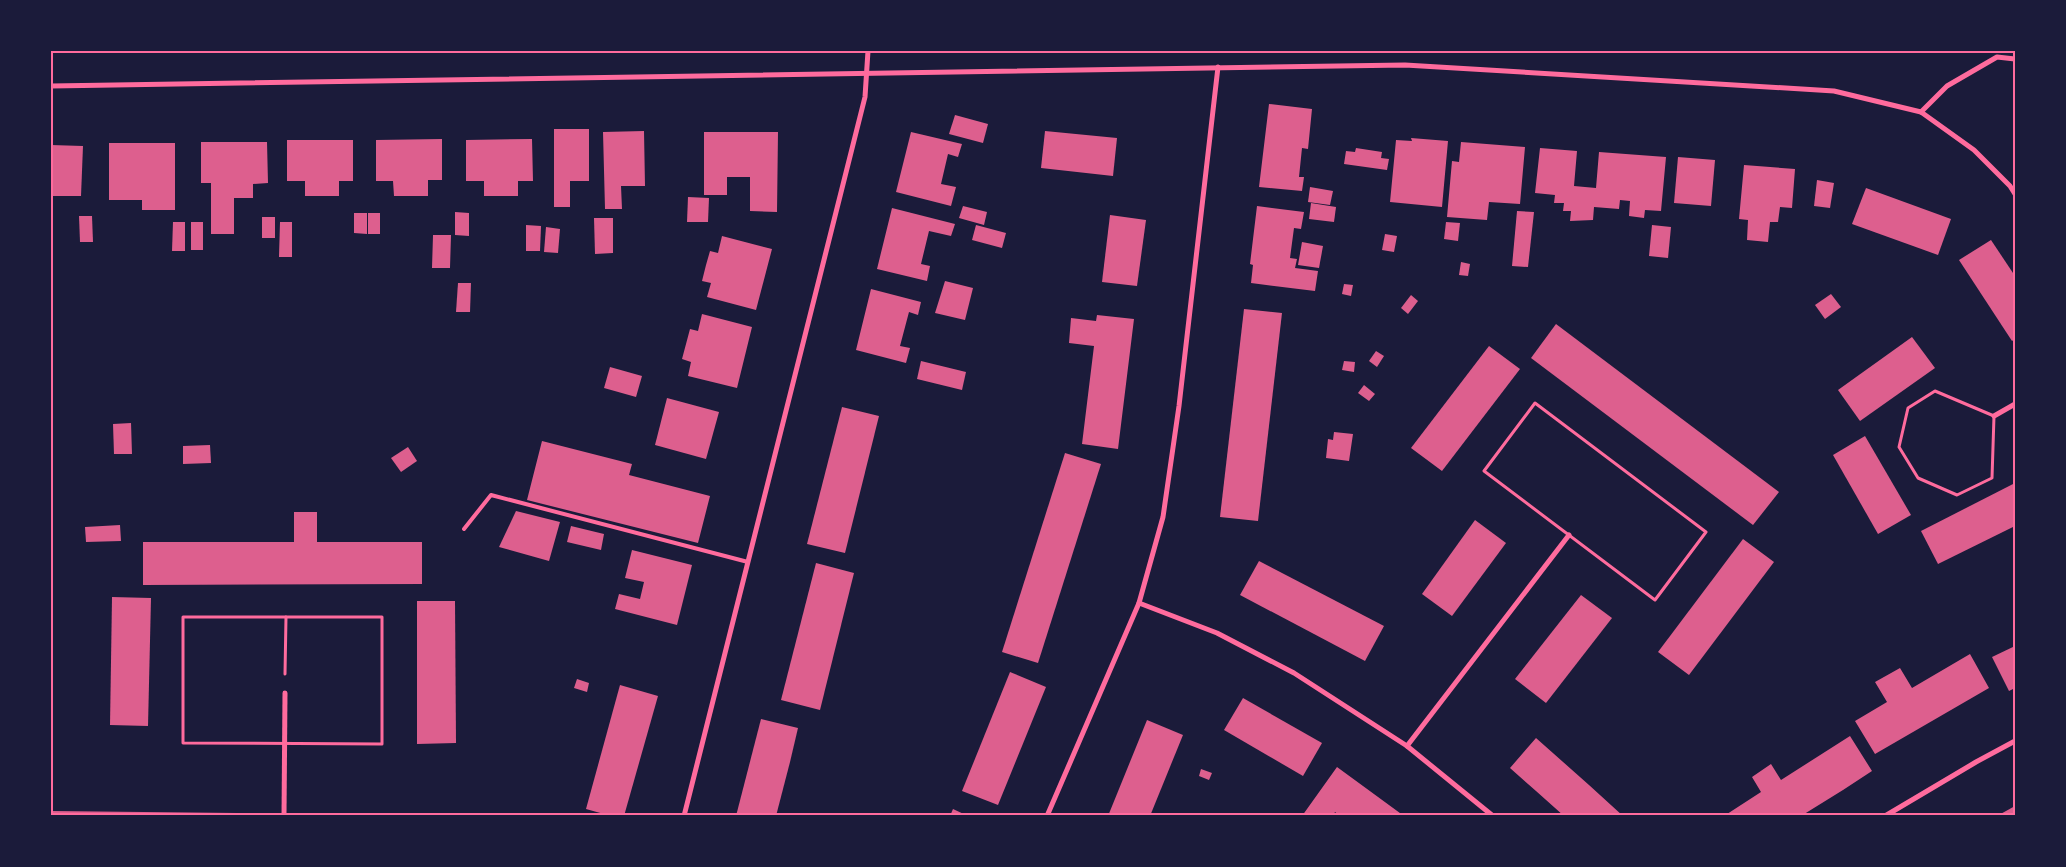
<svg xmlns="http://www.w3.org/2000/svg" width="2066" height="867" viewBox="0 0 2066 867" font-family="Barlow,sans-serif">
  <rect width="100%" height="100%" fill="#1b1b3a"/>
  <g fill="#dd5f8e">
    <path d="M 1269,104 L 1312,109 L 1308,149 L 1302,148 L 1299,177 L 1304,177 L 1302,191 L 1259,187 Z"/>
    <path d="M 955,115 L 988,124 L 983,143 L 949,134 Z"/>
    <path d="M 554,129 L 589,129 L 589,181 L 570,181 L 570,207 L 554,207 Z"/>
    <path d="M 644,131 L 645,186 L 621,186 L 622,209 L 605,209 L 603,132 Z"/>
    <path d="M 1045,131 L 1117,138 L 1113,176 L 1041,168 Z"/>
    <path d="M 704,132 L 778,132 L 777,212 L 750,211 L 750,177 L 727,177 L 727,195 L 704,195 Z"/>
    <path d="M 911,132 L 962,144 L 958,157 L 948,154 L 941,184 L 956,187 L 951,206 L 896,192 Z"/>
    <path d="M 1411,138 L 1448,141 L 1442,207 L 1390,202 L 1396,140 L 1412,141 Z"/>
    <path d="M 442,139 L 442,180 L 428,180 L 428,196 L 394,196 L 393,181 L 376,181 L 376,140 Z"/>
    <path d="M 532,139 L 533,181 L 518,181 L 518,196 L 484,196 L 484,181 L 466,181 L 466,140 Z"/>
    <path d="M 287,140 L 353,140 L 353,181 L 339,181 L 339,196 L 305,196 L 305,181 L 287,181 Z"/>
    <path d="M 201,142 L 267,142 L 268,183 L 253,184 L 253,198 L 234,198 L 234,234 L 211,234 L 211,183 L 201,183 Z"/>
    <path d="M 1461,142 L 1525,147 L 1520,204 L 1489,202 L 1487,220 L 1447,217 L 1452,161 L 1459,162 Z"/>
    <path d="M 109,143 L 175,143 L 175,210 L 142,210 L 142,200 L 109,200 Z"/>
    <path d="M 51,145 L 83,146 L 81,196 L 51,196 Z"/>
    <path d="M 1356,148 L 1382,152 L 1381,158 L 1389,159 L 1387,170 L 1344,164 L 1346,151 L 1355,152 Z"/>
    <path d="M 1540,148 L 1577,151 L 1574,186 L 1596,188 L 1599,152 L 1666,157 L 1661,211 L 1645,210 L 1644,218 L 1629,216 L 1630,201 L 1620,200 L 1619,209 L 1594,207 L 1593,220 L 1570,221 L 1571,211 L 1563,211 L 1564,203 L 1554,203 L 1555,195 L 1535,193 Z"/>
    <path d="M 1678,157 L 1715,160 L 1711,206 L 1674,203 Z"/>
    <path d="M 1744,165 L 1795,169 L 1792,208 L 1780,207 L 1778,222 L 1770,222 L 1768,242 L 1747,240 L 1748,220 L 1739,219 Z"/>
    <path d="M 1817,180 L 1834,183 L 1830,208 L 1814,206 Z"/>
    <path d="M 1310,187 L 1333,191 L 1330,205 L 1308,202 Z"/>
    <path d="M 1866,188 L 1951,219 L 1938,255 L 1852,224 Z"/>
    <path d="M 688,197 L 709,198 L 708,222 L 687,222 Z"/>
    <path d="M 1311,203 L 1336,207 L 1334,222 L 1309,219 Z"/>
    <path d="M 963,206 L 987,212 L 984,225 L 959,218 Z"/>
    <path d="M 1257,206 L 1304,212 L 1301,229 L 1294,228 L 1290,258 L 1297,259 L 1295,268 L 1318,271 L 1315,291 L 1251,283 L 1253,265 L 1250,264 Z"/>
    <path d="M 892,208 L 955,224 L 951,236 L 929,231 L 921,264 L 930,266 L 927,281 L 877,269 Z"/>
    <path d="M 1517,211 L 1534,212 L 1528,267 L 1512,266 Z"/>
    <path d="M 455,212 L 469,213 L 469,236 L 455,235 Z"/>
    <path d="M 354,213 L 367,213 L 367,234 L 354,233 Z"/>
    <rect x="368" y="213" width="12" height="21"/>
    <path d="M 1110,215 L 1146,220 L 1137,286 L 1102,282 Z"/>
    <path d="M 79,216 L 92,216 L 93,242 L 80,242 Z"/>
    <rect x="262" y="217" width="13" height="21"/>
    <path d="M 594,218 L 613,218 L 613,253 L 595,254 Z"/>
    <path d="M 173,222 L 185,222 L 185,251 L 172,251 Z"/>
    <rect x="191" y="222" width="12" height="28"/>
    <path d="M 280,222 L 292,222 L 292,257 L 279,257 Z"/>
    <path d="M 1446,222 L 1460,223 L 1458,241 L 1444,239 Z"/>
    <path d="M 526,225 L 541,226 L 540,251 L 526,251 Z"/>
    <path d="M 976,225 L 1006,233 L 1002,248 L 972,240 Z"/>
    <path d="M 1652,225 L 1671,227 L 1668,258 L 1649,256 Z"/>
    <path d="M 546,227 L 560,229 L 558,253 L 544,252 Z"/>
    <path d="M 1385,234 L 1397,236 L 1394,252 L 1382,250 Z"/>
    <path d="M 433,235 L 451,235 L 450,268 L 432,268 Z"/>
    <path d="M 722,236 L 772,249 L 756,310 L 707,297 L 711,283 L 702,281 L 706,265 L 710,251 L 718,253 Z"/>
    <path d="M 1991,240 L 2015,276 L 2015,339 L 2012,341 L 1959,260 Z"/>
    <path d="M 1302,242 L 1323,246 L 1319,268 L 1298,265 Z"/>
    <path d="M 1461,262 L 1470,264 L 1468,276 L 1459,275 Z"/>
    <path d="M 945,281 L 973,288 L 965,320 L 935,313 Z"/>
    <path d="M 458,283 L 471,283 L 470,312 L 456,312 Z"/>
    <path d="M 1344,284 L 1353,285 L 1351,296 L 1342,294 Z"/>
    <path d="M 871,289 L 921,302 L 918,315 L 909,312 L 900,346 L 910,348 L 906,363 L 856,350 Z"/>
    <path d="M 1831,294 L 1841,307 L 1825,319 L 1815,305 Z"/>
    <path d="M 1411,295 L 1418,301 L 1408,314 L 1401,308 Z"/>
    <path d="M 1244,309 L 1282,313 L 1258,521 L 1220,517 Z"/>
    <path d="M 702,314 L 752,327 L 737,388 L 688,376 L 691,362 L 682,359 L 690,329 L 698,331 Z"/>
    <path d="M 1097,315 L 1134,319 L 1118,449 L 1082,444 L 1094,346 L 1069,343 L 1071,318 L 1096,321 Z"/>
    <path d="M 1556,324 L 1779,492 L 1753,525 L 1531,358 Z"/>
    <path d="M 1912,337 L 1935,368 L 1860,421 L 1838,390 Z"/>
    <path d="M 1489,346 L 1520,369 L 1442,471 L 1411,448 Z"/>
    <path d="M 1376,351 L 1384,356 L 1377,367 L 1369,361 Z"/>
    <path d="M 921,361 L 966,372 L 962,390 L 917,379 Z"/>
    <path d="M 1344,361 L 1355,362 L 1354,372 L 1342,370 Z"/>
    <path d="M 610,367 L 642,376 L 636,397 L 604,388 Z"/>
    <path d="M 1364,385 L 1375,394 L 1369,401 L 1358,393 Z"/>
    <path d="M 667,398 L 719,412 L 706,459 L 655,445 Z"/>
    <path d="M 842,407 L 879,416 L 845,553 L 807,544 Z"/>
    <path d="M 131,423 L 132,454 L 114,454 L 113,424 Z"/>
    <path d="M 1334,432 L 1353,434 L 1349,461 L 1326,458 L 1328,439 L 1333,440 Z"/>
    <path d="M 1865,436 L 1911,515 L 1878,534 L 1833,455 Z"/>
    <path d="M 542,441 L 632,464 L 629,475 L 710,496 L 698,543 L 527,500 Z"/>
    <path d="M 210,445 L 211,463 L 183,464 L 183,446 Z"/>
    <path d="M 408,447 L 417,461 L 401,472 L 391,458 Z"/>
    <path d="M 1065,453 L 1101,464 L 1038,663 L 1002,652 Z"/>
    <path d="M 2015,483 L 2015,526 L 1938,564 L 1921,531 Z"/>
    <path d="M 516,511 L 560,522 L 549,561 L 499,547 Z"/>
    <path d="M 294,512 L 317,512 L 317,542 L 422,542 L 422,584 L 143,585 L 143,542 L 294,542 Z"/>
    <path d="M 1475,520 L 1506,543 L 1452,616 L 1422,594 Z"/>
    <path d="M 120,525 L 121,541 L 86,542 L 85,527 Z"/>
    <path d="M 571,526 L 604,534 L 601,550 L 567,542 Z"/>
    <path d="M 1743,539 L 1774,562 L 1689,675 L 1658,652 Z"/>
    <path d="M 632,550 L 692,565 L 677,625 L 615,609 L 619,594 L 640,599 L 644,582 L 625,578 Z"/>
    <path d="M 1259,561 L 1384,626 L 1365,661 L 1240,595 Z"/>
    <path d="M 816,563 L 854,573 L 820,710 L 781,700 Z"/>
    <path d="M 1581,595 L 1612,618 L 1546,703 L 1515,679 Z"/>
    <path d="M 112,597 L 151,598 L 148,726 L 110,725 Z"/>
    <path d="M 417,601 L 455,601 L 456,743 L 417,744 Z"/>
    <path d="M 2015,646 L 2015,688 L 2009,691 L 1992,657 Z"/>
    <path d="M 1970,654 L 1989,688 L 1875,754 L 1855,721 L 1887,702 L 1875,682 L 1900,668 L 1912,688 Z"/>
    <path d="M 1010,672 L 1046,687 L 998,805 L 962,791 Z"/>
    <path d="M 577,679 L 589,683 L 587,692 L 574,688 Z"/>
    <path d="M 620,685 L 658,696 L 624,816 L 611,816 L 586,809 Z"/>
    <path d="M 1243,698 L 1322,743 L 1303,776 L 1224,730 Z"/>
    <path d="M 761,719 L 798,728 L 790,762 L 776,816 L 736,816 Z"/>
    <path d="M 1147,720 L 1183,735 L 1150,816 L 1108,816 Z"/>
    <path d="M 1850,736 L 1872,771 L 1843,790 L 1801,816 L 1724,816 L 1761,792 L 1752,777 L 1771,764 L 1781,780 Z"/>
    <path d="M 1536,738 L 1589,785 L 1623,816 L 1564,816 L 1536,791 L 1510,768 Z"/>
    <path d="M 1337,767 L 1363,786 L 1404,816 L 1340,816 L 1335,812 L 1333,816 L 1302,816 Z"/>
    <path d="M 1201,769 L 1212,773 L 1209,780 L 1199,776 Z"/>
    <path d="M 2015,806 L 2015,816 L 1997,816 Z"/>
    <path d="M 953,809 L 968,816 L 950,816 Z"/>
    <path d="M 51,811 L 237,813 L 237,816 L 51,816 Z"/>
  </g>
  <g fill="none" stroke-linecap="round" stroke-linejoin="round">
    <g stroke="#ff6b9d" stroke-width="3">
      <path d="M 1935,391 L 1994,416 L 1992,478 L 1957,495 L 1918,478 L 1899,447 L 1908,408 Z"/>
      <path d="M 1535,403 L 1706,532 L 1655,600 L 1484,471 Z"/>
      <path d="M 183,617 L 382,617 L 382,744 L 183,743 Z"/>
      <path d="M 285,674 L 286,617"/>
    </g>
    <path stroke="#ff6b9d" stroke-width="4" d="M 464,529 L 491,495 L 748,562"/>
    <g stroke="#ff6b9d" stroke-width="5">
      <path d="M 51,86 L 1405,65 L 1834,91 L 1921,112 L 1974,150 L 2010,186 L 2015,194"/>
      <path d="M 1921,112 L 1947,86 L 1997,57 L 2015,59"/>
      <path d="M 1994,416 L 2015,404"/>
      <path d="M 1139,603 L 1217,633 L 1294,673 L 1407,746 L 1493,816"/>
      <path d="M 1407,746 L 1569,535"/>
      <path d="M 284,816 L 285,693"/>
      <path d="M 684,816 L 865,97 L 868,51"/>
      <path d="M 1047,816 L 1139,603 L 1163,517 L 1179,406 L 1218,67"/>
      <path d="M 1885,816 L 1976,762 L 2015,741"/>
    </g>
  </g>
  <rect width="2066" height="867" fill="none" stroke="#1b1b3a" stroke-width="105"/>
  <rect x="52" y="52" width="1962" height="762" fill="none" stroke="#ff6b9d" stroke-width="2"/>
</svg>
